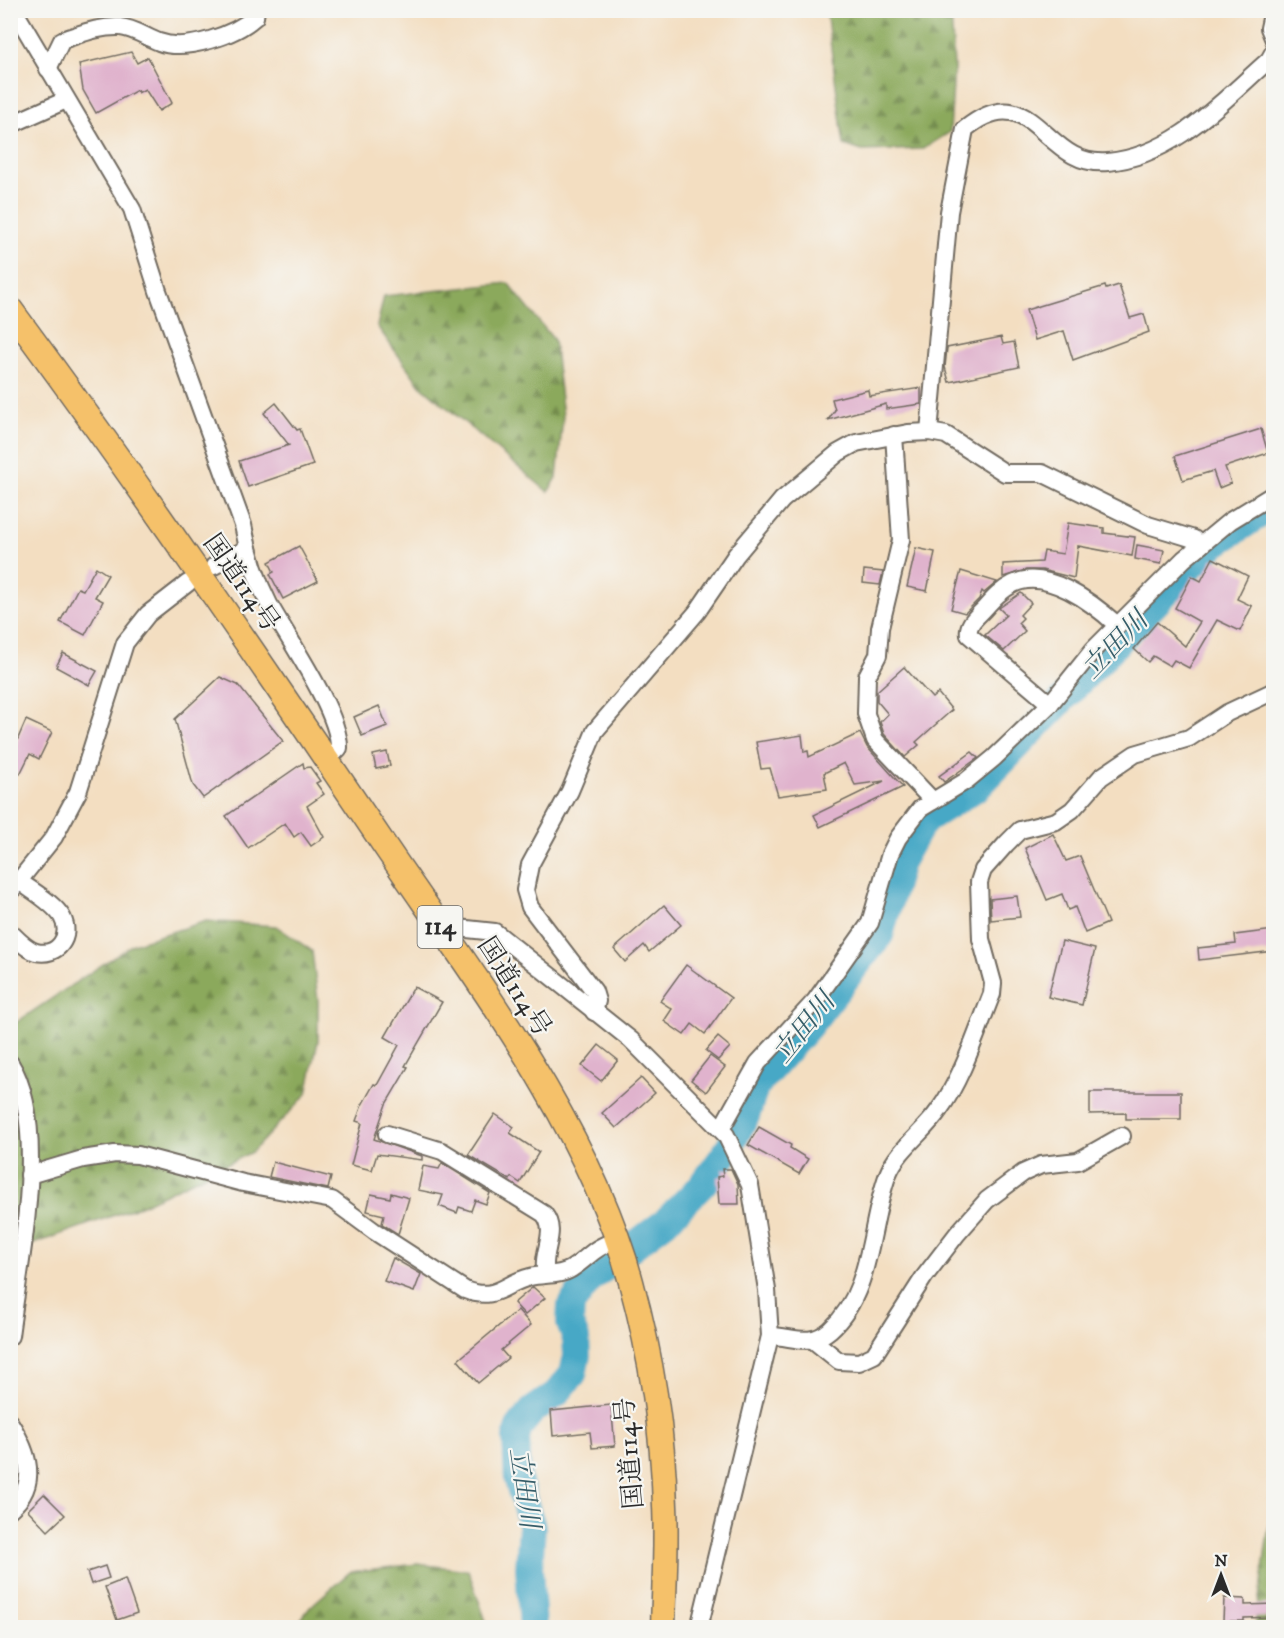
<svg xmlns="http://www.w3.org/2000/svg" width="1284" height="1638" viewBox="0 0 1284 1638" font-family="'IM FELL DW Pica','Noto Serif JP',serif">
  <defs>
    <pattern id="forest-firs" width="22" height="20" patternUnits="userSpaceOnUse" patternTransform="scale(1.5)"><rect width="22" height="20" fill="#8ba95c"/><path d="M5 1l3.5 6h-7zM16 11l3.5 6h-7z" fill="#728a4c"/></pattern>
  </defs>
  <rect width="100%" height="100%" fill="#f6f6f2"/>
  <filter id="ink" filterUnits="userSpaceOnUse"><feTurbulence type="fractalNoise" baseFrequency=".0167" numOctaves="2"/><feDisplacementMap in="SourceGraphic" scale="12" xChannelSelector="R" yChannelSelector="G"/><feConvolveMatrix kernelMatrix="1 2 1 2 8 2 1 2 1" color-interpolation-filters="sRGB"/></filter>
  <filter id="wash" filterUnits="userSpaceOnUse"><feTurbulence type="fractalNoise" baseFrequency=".008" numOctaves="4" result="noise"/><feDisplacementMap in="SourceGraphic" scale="24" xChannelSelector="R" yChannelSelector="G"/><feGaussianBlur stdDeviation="1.35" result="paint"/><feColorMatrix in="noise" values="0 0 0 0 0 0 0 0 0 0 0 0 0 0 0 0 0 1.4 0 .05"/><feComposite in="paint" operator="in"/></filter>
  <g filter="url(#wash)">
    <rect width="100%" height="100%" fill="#f3dec1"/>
    <g fill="url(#forest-firs)" stroke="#5b6a44" stroke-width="1.5">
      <path d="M 826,11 L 951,11 L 954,68 L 950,132 L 923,149 L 862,151 L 844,145 Z"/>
      <path d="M 508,283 L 554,340 L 563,416 L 557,478 L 548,492 L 420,385 L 377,326 L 384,296 Z"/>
      <path d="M 206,921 L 276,926 L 312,951 L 318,1001 L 318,1041 L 307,1094 L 252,1152 L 140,1206 L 11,1252 L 11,1026 L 133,944 Z"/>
      <path d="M 1273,1496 L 1273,1627 L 1255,1627 Z"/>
      <path d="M 417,1564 L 468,1570 L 488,1627 L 295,1627 L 311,1606 L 350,1572 Z"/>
    </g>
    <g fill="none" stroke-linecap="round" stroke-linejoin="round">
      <path stroke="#47a8c6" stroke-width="28" d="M 533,1628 L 529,1568 L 532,1527 L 518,1480 L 516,1438 L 519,1427 L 533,1410 L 556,1394 L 573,1374 L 577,1355 L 576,1339 L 570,1323 L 571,1305 L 591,1278 L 665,1222 L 703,1184 L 725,1154 L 746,1116 L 755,1087 L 809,1026 L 880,935 L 900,862 L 919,828 L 927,819 L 978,787 L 1209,548 L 1274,505"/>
    </g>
    <g id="blocks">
      <g fill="#e0b3cd">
        <path d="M 131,52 L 137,63 L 148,57 L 172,103 L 159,111 L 145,89 L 138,93 L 137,90 L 96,113 L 83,90 L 79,64 Z"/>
        <path d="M 1119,285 L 1130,318 L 1144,314 L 1149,332 L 1073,360 L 1064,331 L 1035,340 L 1026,310 L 1105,286 L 1106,289 Z"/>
        <path d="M 1001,337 L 1003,344 L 1014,342 L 1019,367 L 949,382 L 945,367 L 947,348 Z"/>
        <path d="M 921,388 L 921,404 L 886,409 L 886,404 L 828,420 L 835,410 L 832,399 L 868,390 L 869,396 Z"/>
        <path d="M 276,403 L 297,430 L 300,429 L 313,465 L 248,487 L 239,461 L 289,445 L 264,413 Z"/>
        <path d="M 1261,429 L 1268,453 L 1225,467 L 1231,483 L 1219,488 L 1213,471 L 1183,480 L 1175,456 Z"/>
        <path d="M 1068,523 L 1104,528 L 1104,533 L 1135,537 L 1132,556 L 1078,546 L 1074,578 L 1042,570 L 1026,570 L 1003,577 L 1003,564 L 1042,562 L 1044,551 L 1063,554 Z"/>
        <path d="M 1137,545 L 1164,550 L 1161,564 L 1135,559 Z"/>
        <path d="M 299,546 L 318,581 L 283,599 L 270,574 L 274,572 L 269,562 Z"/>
        <path d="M 916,548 L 935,552 L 927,591 L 907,587 Z"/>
        <path d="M 1213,558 L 1248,576 L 1237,599 L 1252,606 L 1240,631 L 1217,620 L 1189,668 L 1174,660 L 1170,666 L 1153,656 L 1148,662 L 1134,649 L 1157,622 L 1185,646 L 1200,622 L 1175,608 L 1192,576 L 1201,581 Z"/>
        <path d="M 96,567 L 108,575 L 95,597 L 103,601 L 85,635 L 60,622 L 78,588 L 83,590 Z"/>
        <path d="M 864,570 L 883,572 L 880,585 L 863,583 Z"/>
        <path d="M 961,571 L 997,582 L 984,593 L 982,591 L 979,599 L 965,613 L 951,609 Z"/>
        <path d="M 1021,593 L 1031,603 L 1020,615 L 1023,618 L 1018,623 L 1025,631 L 1004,651 L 985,635 L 1006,615 L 999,608 Z"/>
        <path d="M 63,653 L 97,671 L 89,685 L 56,667 Z"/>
        <path d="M 904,667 L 932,698 L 938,693 L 952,710 L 916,742 L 919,745 L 905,757 L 884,734 L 880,722 L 888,714 L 877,701 L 877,691 Z"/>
        <path d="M 220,677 L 238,685 L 283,741 L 203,798 L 193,785 L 175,719 Z"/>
        <path d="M 379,706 L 387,726 L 362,736 L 354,717 Z"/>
        <path d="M 26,720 L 52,732 L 39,759 L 30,754 L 20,774 L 10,769 L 10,757 Z"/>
        <path d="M 860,733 L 867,747 L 903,787 L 820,827 L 814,815 L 884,781 L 855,785 L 844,763 L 824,773 L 827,789 L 778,796 L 770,768 L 761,769 L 756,742 L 802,735 L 804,752 L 808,751 L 809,757 Z"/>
        <path d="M 387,752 L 390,766 L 376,769 L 373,755 Z"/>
        <path d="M 972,752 L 978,758 L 944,782 L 939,776 Z"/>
        <path d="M 303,763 L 304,768 L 310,767 L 320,781 L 316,783 L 324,794 L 307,806 L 324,837 L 311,846 L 301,832 L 294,837 L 285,823 L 248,848 L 226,816 Z"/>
        <path d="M 1053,834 L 1066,861 L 1080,856 L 1108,923 L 1085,933 L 1075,907 L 1068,910 L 1062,894 L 1047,900 L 1025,848 Z"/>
        <path d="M 1017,896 L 1020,917 L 991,920 L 990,899 Z"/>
        <path d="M 664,905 L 681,925 L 649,952 L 644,945 L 625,962 L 614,949 Z"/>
        <path d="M 1274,930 L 1274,951 L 1199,960 L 1198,948 L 1236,944 L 1235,935 Z"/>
        <path d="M 1062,941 L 1095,949 L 1082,1005 L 1048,997 Z"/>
        <path d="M 686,965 L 731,998 L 705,1034 L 692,1024 L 684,1035 L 664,1021 L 672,1009 L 660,1001 Z"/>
        <path d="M 414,987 L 442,1002 L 405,1066 L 408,1067 L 386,1104 L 374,1139 L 422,1156 L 422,1160 L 377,1154 L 372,1170 L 351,1165 L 362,1123 L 356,1121 L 362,1105 L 374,1084 L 377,1085 L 399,1045 L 385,1037 Z"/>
        <path d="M 718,1037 L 730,1047 L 718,1060 L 706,1051 Z"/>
        <path d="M 599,1045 L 618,1060 L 601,1081 L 582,1066 Z"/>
        <path d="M 710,1056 L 725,1067 L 706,1092 L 691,1080 Z"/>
        <path d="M 641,1078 L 655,1093 L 616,1128 L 602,1113 Z"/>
        <path d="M 1090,1092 L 1181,1092 L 1181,1119 L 1126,1119 L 1126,1113 L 1090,1114 Z"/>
        <path d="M 495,1114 L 514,1127 L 510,1133 L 539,1152 L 520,1183 L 511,1177 L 510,1180 L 468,1155 Z"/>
        <path d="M 759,1127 L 791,1145 L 790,1148 L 808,1159 L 799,1174 L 748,1145 Z"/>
        <path d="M 273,1162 L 331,1177 L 328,1189 L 269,1177 Z"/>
        <path d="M 442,1163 L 490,1193 L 486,1204 L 475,1200 L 471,1211 L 459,1207 L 457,1213 L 439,1206 L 443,1195 L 418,1190 L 423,1166 L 439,1169 Z"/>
        <path d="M 722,1169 L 731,1169 L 738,1184 L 739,1204 L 719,1204 L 717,1177 L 723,1176 Z"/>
        <path d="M 391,1193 L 409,1198 L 398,1234 L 382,1224 L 384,1215 L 367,1211 L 371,1194 L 390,1198 Z"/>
        <path d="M 393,1258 L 421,1274 L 414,1292 L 384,1281 Z"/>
        <path d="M 533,1287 L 545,1298 L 525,1315 L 514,1303 Z"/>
        <path d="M 518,1310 L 531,1325 L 501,1350 L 508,1358 L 478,1383 L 458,1360 Z"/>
        <path d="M 611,1405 L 615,1446 L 592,1448 L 590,1432 L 553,1436 L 551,1411 Z"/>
        <path d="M 44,1494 L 65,1515 L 48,1531 L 28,1510 Z"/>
        <path d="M 105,1566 L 109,1578 L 91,1584 L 87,1572 Z"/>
        <path d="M 125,1579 L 137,1613 L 117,1620 L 105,1587 Z"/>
        <path d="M 1224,1598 L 1245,1599 L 1245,1605 L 1274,1604 L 1274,1617 L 1244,1618 L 1244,1621 L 1223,1621 Z"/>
      </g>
    </g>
  </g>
  <g filter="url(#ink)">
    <use href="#blocks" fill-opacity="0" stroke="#716a60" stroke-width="1.5"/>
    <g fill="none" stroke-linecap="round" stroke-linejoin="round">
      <defs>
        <g id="minor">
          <path d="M 14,10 L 132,209 L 158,291 L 243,525 C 248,553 256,579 269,604 C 287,637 340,713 339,748 L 327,760"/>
          <path d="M 1273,10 L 1269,28 L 1274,40"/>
          <path d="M 48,69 L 62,40 C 81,34 100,26 120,27 C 134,28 147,38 159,42 C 186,52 235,35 255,17 L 256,10"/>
          <path d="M 10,125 L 66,100"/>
          <path d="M 929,432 L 949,212 L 965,129 C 1034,73 1043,169 1108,162 C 1174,156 1222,101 1269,60 L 1274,51"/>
          <path d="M 894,435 L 901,540 L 880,628 L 878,655 L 867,676 L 866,714 L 875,740 L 933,801"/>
          <path d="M 214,566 L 248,548"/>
          <path d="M 1050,704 L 969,635 C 967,623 977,617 985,608 C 993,599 1001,590 1013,584 C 1046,567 1094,604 1117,625"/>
          <path d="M 10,892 L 54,837 L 78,792 L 125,643 L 148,614 L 188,583"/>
          <path d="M 439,926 L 495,932 L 631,1040 L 726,1135 L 750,1185 L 767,1290 L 770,1336 L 699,1628"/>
          <path d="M 10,932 C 18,940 26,949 36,952 C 57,957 73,937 62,917 C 54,903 32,891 19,881"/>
          <path d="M 594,1012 L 597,1001 L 594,991 L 530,907 L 525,890 L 530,865 L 570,791 L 595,731 L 697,612 L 736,555 L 782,500 L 838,453 L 856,443 L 908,433 L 929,432 L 946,435 L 1005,473 L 1042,473 L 1148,525 L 1194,539 L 1200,546"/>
          <path d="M 10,1063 C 50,1126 19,1263 10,1336"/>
          <path d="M 721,1129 L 758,1063 L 815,1001 L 870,923 L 890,854 L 898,838 L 920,809 L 966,781 L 994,758 L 1050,704 L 1094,649 L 1184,559 L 1230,521 L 1274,494"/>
          <path d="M 387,1134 L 442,1151 L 544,1214 C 559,1233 540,1252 546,1274"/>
          <path d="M 29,1175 L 83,1159 L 115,1154 L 138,1155 L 243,1183 L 332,1200 L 374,1231 L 465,1290 C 497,1302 504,1283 530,1277 C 543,1274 560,1276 571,1269 C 590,1257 592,1248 617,1240"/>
          <path d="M 770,1336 C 793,1336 809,1348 830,1330 C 873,1292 869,1224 888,1174 C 898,1149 924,1132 939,1110 C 962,1079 977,1031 992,994 L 993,983 L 981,939 L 979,882 L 983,870 L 1006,844 L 1020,830 L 1056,821 L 1072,810 L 1101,777 L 1135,754 L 1189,738 L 1227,713 L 1274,691"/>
          <path d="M 813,1340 L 839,1361 L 859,1362 L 874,1355 L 924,1277 L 957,1234 L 987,1200 L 1023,1173 L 1041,1165 L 1078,1161 L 1122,1136"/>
          <path d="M 10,1423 C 28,1452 40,1484 10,1509"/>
        </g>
        <path id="highway" d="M 10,309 C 141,486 264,667 387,849 C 477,981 589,1127 631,1282 C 651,1355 663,1431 665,1506 C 667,1547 664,1587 663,1628"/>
      </defs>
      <use href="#minor" stroke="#716a60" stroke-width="20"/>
      <use href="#highway" stroke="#716a60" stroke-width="27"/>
      <use href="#minor" stroke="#fff" stroke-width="16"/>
      <use href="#highway" stroke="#f5c16b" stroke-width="24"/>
    </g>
  </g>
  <g text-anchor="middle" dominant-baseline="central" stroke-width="4.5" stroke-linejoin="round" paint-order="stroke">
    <rect fill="#f6f6f2" stroke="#686867" stroke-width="1.5" x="417.5" y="906" width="45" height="42" rx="4.5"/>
    <g font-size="24" font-weight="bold" fill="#2b2b2b">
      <text x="440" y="927">114</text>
    </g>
    <g font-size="26" fill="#2b2b2b" stroke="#f6f6f2">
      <text transform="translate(241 583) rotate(55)">国道114号</text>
      <text transform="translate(514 987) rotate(57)">国道114号</text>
      <text transform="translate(630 1453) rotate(-95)">国道114号</text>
    </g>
    <g font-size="27" font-style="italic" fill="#365d69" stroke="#f6f6f2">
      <text transform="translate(1115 645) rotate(-46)">立田川</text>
      <text transform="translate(804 1028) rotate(-51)">立田川</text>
      <text transform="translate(524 1488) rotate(82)">立田川</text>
    </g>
  </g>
  <rect width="1284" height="1638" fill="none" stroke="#f6f6f2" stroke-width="36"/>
  <g transform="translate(1221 1575)" stroke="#f6f6f2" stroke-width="4.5" paint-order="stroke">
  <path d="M0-4.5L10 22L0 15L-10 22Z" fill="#2b2b2b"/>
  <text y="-9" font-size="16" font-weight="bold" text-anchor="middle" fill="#2b2b2b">N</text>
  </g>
</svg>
